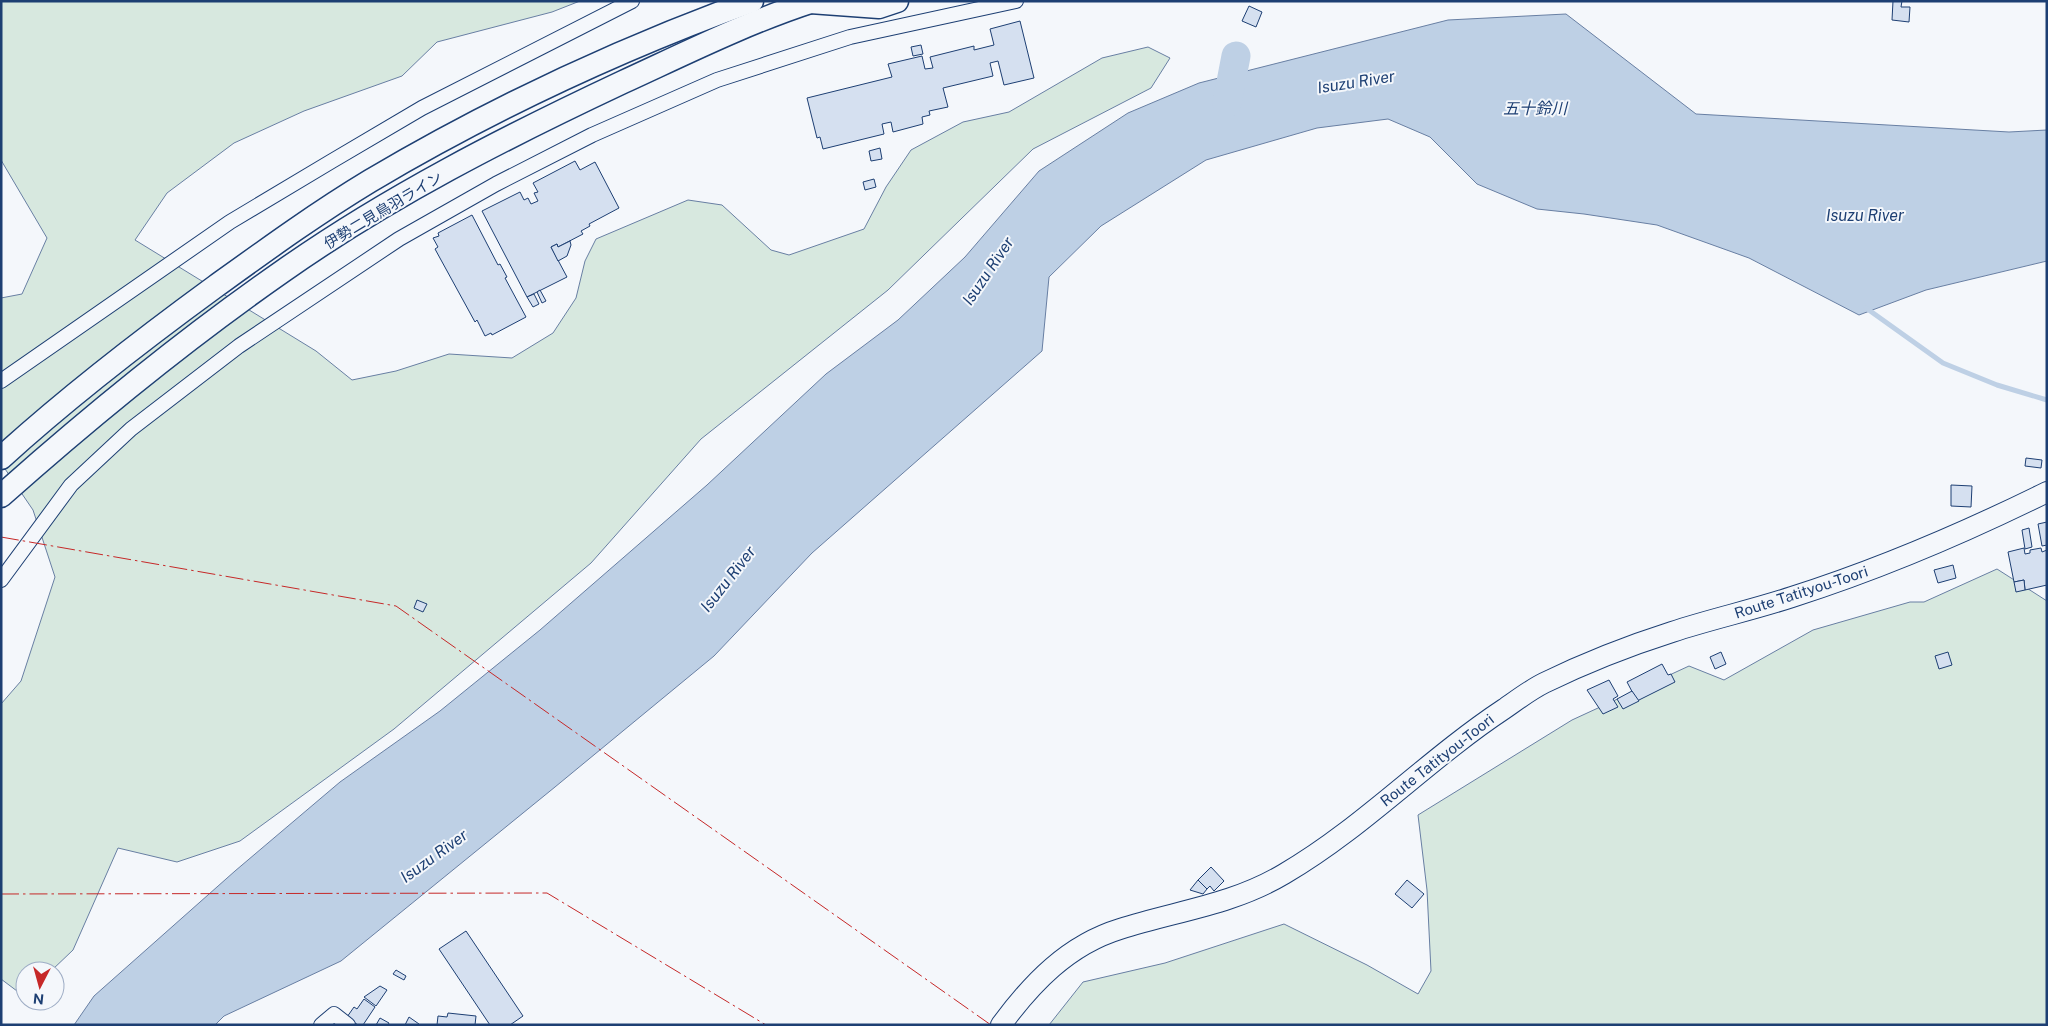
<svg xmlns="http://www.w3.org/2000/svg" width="2048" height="1026" viewBox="0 0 2048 1026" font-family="'Public Sans','Noto Sans JP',sans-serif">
  <rect width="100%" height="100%" fill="#f4f7fb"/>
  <g fill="#d7e8df" stroke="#687fa3">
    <path d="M 1,1 L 580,1 L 552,12 L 437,42 L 402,76 L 304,111 L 234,143 L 167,193 L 135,240 L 316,351 L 352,380 L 396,371 L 449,354 L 512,358 L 553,333 L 576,298 L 585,261 L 596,239 L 688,200 L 722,205 L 771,250 L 789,255 L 864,229 L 886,187 L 911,150 L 963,122 L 1009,112 L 1102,58 L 1148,47 L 1170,58 L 1151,88 L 1033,149 L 888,290 L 701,439 L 591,563 L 394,729 L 240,841 L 177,862 L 118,848 L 73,950 L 51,971 L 25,971 L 25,987 L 17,991 L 1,979 L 1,704 L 21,681 L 55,577 L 33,510 L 1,463 L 1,298 L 22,294 L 47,238 L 1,160 Z"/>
    <path d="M 1997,569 L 2047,601 L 2047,1025 L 1049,1025 L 1083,982 L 1165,963 L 1284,924 L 1367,965 L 1418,994 L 1431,971 L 1427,890 L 1418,815 L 1572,720 L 1689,666 L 1724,680 L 1813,630 L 1910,602 L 1924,602 Z"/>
  </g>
  <path fill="#bed0e5" stroke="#687fa3" d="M 1566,14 L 1696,114 L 2009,132 L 2047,130 L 2047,261 L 1926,290 L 1859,315 L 1749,258 L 1657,225 L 1584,214 L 1537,209 L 1477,184 L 1430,137 L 1388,119 L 1317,128 L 1206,160 L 1101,226 L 1049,277 L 1042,351 L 812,553 L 714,656 L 555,787 L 341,961 L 224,1016 L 215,1025 L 74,1025 L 94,996 L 235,871 L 340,782 L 440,711 L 540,630 L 707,485 L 826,374 L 898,320 L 965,257 L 1039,171 L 1128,113 L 1199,83 L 1448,20 Z"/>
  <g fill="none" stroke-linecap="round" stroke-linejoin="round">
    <path stroke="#bed0e5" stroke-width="5" d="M 1866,308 L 1943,363 L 1997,385 L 2047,400"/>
    <path stroke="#bed0e5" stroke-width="29" d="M 1227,103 L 1236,56"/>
  </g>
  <g fill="#d5e0f0" stroke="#1d3f73">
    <path d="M 1893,1 L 1902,1 L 1901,7 L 1910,7 L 1909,22 L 1892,20 Z"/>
    <path d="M 1249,6 L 1262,12 L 1256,27 L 1242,21 Z"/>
    <path d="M 1020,21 L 1034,78 L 1004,85 L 998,61 L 990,63 L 993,76 L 943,88 L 948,107 L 929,111 L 930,115 L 922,117 L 923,124 L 893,132 L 891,122 L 882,124 L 884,134 L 823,149 L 820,137 L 817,138 L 807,98 L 892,77 L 888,64 L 922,56 L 925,69 L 933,68 L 930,57 L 974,46 L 974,50 L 994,45 L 990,29 Z"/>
    <path d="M 921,45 L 923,54 L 913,56 L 911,47 Z"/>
    <path d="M 880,148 L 882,159 L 871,161 L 869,151 Z"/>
    <path d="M 575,161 L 580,170 L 595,162 L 619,208 L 589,224 L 590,226 L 581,231 L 583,234 L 558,247 L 557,244 L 551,247 L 567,277 L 527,297 L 482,211 L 520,192 L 524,200 L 528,198 L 531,204 L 538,201 L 534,193 L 538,192 L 533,183 Z"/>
    <path d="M 874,179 L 876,187 L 865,190 L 863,182 Z"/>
    <path d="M 472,215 L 498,265 L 500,264 L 507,277 L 505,278 L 526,317 L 492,335 L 491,333 L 485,336 L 477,320 L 475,322 L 435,249 L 438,247 L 433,238 L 439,236 L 438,233 Z"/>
    <path d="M 570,241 L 571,245 L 567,256 L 558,261 L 551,247 L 557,244 L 558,247 Z"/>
    <path d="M 540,290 L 546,301 L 542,303 L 537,292 Z"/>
    <path d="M 534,294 L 539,304 L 533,307 L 527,297 Z"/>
    <path d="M 2026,458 L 2042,460 L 2041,468 L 2025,466 Z"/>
    <path d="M 1951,485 L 1972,486 L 1971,507 L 1951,506 Z"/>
    <path d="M 2047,522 L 2047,545 L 2042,546 L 2038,524 Z"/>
    <path d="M 2029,528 L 2032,547 L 2025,549 L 2022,530 Z"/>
    <path d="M 2024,548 L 2025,554 L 2030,553 L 2030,550 L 2041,548 L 2042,552 L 2047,550 L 2047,585 L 2025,590 L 2024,580 L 2014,582 L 2008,552 Z"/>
    <path d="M 1953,565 L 1956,578 L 1938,583 L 1934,570 Z"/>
    <path d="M 2024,580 L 2025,590 L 2016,592 L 2014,582 Z"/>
    <path d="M 417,600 L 427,604 L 423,612 L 414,608 Z"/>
    <path d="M 1721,652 L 1726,664 L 1715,669 L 1710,657 Z"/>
    <path d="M 1948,652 L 1952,665 L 1939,669 L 1935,656 Z"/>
    <path d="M 1662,664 L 1668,675 L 1671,674 L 1675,682 L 1637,701 L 1627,682 Z"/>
    <path d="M 1609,680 L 1618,696 L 1613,699 L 1618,707 L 1603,714 L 1587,690 Z"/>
    <path d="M 1632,691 L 1639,701 L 1623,709 L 1617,699 Z"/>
    <path d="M 1211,867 L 1224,881 L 1214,891 L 1210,886 L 1207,889 L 1198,880 Z"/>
    <path d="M 1198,880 L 1207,889 L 1203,894 L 1190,890 Z"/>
    <path d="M 1407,880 L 1424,894 L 1412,908 L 1395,894 Z"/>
    <path d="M 466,931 L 523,1016 L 510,1025 L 490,1025 L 439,949 Z"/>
    <path d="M 396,970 L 406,976 L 404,980 L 393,974 Z"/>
    <path d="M 380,986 L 387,990 L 376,1006 L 364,997 Z"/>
    <path d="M 364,999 L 375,1007 L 363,1025 L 358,1025 L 347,1017 L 354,1007 L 357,1009 Z"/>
    <path d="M 448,1013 L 476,1016 L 475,1025 L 437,1025 L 438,1016 L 447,1017 Z"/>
    <path d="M 409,1017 L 419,1024 L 418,1025 L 405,1025 Z"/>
    <path d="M 380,1018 L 389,1023 L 388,1025 L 376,1025 Z"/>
  </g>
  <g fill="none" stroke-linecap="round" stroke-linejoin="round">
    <defs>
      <g id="street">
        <path d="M 1,381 L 230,222 L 332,161 L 422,108 L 632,1"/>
        <path d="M 1,580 L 71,485 L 131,429 L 239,346 L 399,239 L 496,184 L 592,135 L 717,80 L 850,37 L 1016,1"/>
        <path d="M 321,1025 L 334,1014 L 348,1025"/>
      </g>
      <path id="secondary" d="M 1001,1025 C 1032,983 1068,945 1120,929 C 1176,911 1232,905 1284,874 C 1363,828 1427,760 1504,709 C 1517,700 1530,690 1544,683 C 1585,663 1628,646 1672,632 C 1711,619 1753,610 1792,597 C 1880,569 1964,533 2047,492"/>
      <g id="primary">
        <path d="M 810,2 L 879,7 L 897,1"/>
        <path d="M 1,458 C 69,396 142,340 216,286 C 266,250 317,213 370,181 C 490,110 620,49 752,1"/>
        <path d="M 1,496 C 91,416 184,340 283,271 C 388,197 506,137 623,82 C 684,54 748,22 813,1"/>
      </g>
    </defs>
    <use href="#street" stroke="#1d3f73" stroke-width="16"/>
    <use href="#secondary" stroke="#1d3f73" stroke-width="22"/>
    <use href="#primary" stroke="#1d3f73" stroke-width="25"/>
    <use href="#street" stroke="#f4f7fb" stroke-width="14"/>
    <use href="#secondary" stroke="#f4f7fb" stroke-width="20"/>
    <use href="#primary" stroke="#f4f7fb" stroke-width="22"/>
    <g stroke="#c62828" stroke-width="1" stroke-dasharray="18 4 2.5 4" stroke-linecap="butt">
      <path d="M 1,537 L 396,606 L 991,1025"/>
      <path d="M 1,894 L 547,893 L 766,1025"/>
    </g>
  </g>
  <g text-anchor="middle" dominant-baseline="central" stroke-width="4" stroke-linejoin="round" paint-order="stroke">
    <g font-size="15" fill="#1d3f73" stroke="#f4f7fb">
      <text transform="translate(383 210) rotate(-31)">伊勢二見鳥羽ライン</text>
      <text transform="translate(1801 592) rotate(-18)">Route Tatityou-Toori</text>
      <text transform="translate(1437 760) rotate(-38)">Route Tatityou-Toori</text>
    </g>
    <g font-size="16" font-style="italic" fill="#1d3f73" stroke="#f4f7fb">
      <text transform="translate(1356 82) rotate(-9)">Isuzu River</text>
      <text x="1535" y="108">五十鈴川</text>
      <text x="1865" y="215">Isuzu River</text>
      <text transform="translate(988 271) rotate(-56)">Isuzu River</text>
      <text transform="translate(728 579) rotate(-52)">Isuzu River</text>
      <text transform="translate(434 856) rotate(-36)">Isuzu River</text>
    </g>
  </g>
  <rect width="2048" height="1026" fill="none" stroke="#1d3f73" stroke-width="5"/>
  <g transform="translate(40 986) rotate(186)"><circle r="24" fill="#f4f7fb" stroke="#9eadc5"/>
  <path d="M0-4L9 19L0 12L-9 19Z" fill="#c62828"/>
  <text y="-8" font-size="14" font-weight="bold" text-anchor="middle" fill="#1d3f73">N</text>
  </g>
</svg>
